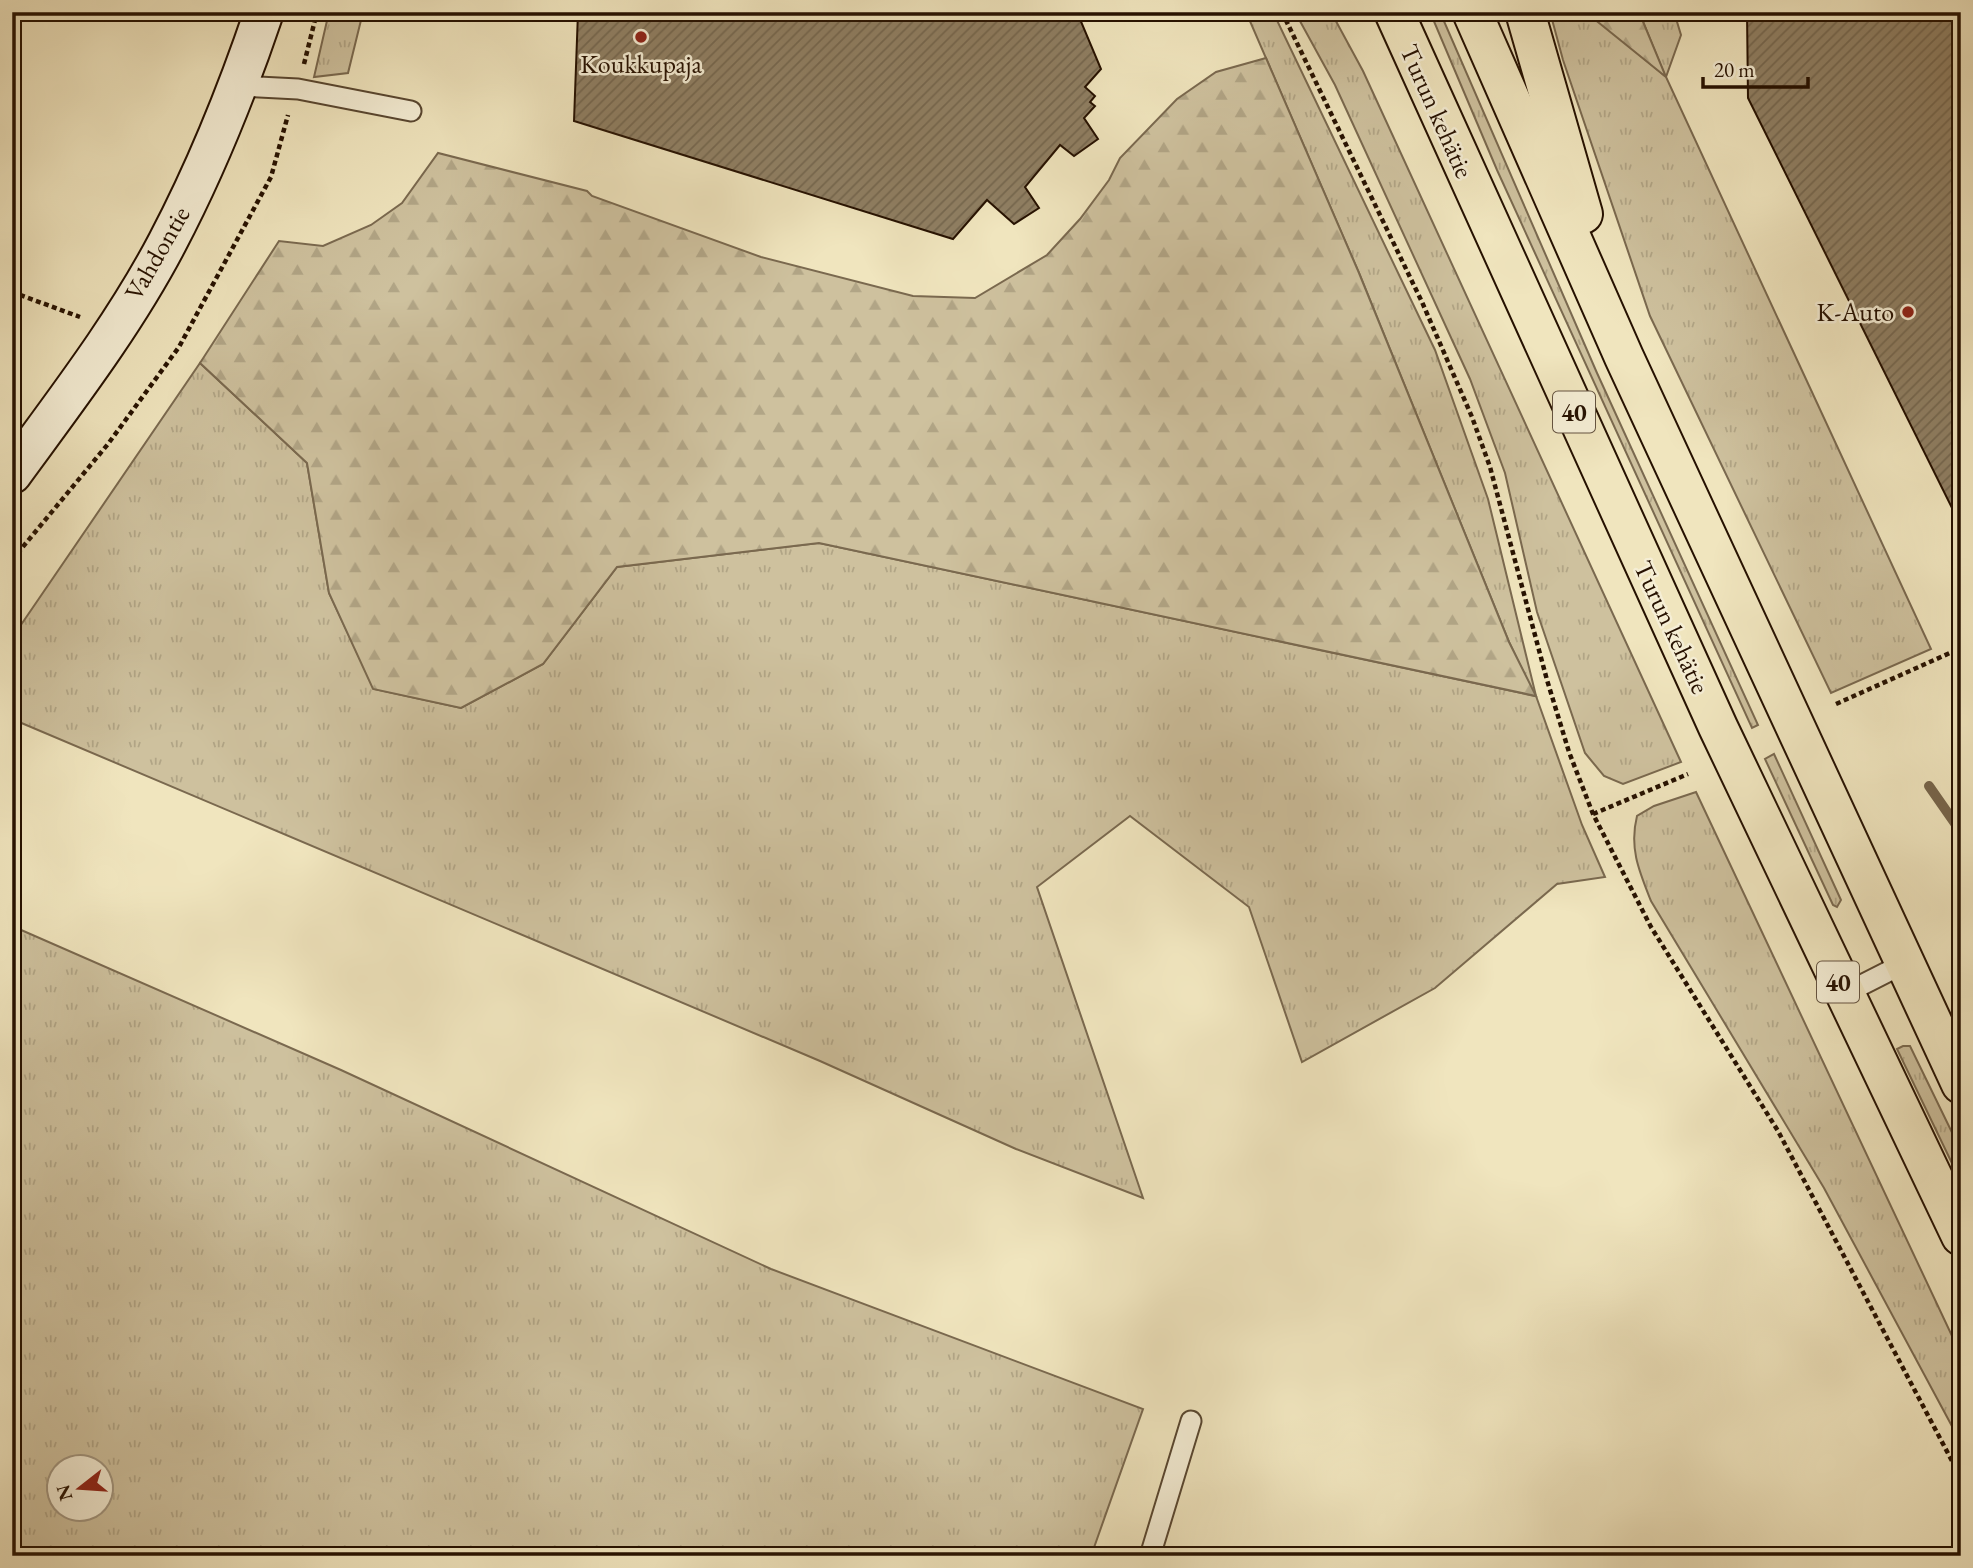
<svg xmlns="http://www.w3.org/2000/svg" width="1973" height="1568" viewBox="0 0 1973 1568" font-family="'EB Garamond',serif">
  <defs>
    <pattern id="grass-tufts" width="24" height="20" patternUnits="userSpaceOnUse" patternTransform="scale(1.75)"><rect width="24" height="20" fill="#cec19e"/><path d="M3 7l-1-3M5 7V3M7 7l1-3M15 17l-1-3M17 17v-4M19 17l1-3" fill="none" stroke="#b1a586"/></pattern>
    <pattern id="forest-firs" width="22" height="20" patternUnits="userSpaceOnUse" patternTransform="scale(1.75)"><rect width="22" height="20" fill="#cec19e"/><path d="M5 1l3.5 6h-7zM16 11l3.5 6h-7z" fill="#b1a586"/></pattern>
    <pattern id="building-hatch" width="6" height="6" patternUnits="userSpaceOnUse" patternTransform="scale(1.75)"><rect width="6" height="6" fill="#8f7f63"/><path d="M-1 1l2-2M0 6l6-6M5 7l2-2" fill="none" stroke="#75674f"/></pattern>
  </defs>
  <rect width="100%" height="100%" fill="#f0e5be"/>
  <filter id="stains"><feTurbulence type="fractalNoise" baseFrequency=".00286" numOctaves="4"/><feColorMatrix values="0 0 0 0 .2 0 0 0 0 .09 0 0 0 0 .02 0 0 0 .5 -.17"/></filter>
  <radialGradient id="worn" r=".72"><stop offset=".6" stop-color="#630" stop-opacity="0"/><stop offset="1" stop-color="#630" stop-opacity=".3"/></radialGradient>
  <g fill="url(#grass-tufts)" stroke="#7a694f" stroke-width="2" fill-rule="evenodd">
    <path d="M 329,12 L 363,12 L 348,73 L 314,77 Z"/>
    <path d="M 1246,12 L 1273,12 L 1435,350 L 1488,499 L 1536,696 L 1582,825 L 1605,877 L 1557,884 L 1435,988 L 1302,1062 L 1249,907 L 1130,816 L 1037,887 L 1143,1198 L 1016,1149 L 820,1061 L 12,719 L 12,638 L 200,363 L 307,463 L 329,593 L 374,689 L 461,708 L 543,664 L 617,567 L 819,543 L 1535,696 L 1509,642 L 1359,273 Z"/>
    <path d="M 1295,12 L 1331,12 L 1363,71 L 1681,762 L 1623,784 L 1604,776 L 1585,753 L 1537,612 L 1505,473 L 1470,379 L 1335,85 Z"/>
    <path d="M 1430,12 L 1440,12 L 1597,373 L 1758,725 L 1752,728 L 1497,170 Z"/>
    <path d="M 1550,12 L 1588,12 L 1665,76 L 1639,12 L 1674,12 L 1681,35 L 1666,77 L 1931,649 L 1831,693 L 1650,316 L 1563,60 Z"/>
    <path d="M 1774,754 L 1841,900 L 1837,907 L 1833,905 L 1765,759 Z"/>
    <path d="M 1696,792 L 1961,1355 L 1961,1443 L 1824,1188 L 1651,901 C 1639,871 1629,848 1637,816 L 1654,806 Z"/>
    <path d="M 12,926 L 341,1070 L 771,1269 L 1143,1409 L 1091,1556 L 12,1556 ZM 102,1466 L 102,1508 L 60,1508 L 60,1466 Z"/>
    <path d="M 1903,1046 L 1910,1046 L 1961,1151 L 1961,1182 L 1897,1049 Z"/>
  </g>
  <g fill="url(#forest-firs)" stroke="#7a694f" stroke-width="2">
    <path d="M 1588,12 L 1639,12 L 1666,77 L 1588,14 Z"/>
    <path d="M 1266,58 L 1359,273 L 1509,642 L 1536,696 L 819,543 L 617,567 L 543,664 L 461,708 L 373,689 L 329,593 L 307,463 L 200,363 L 279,241 L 323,246 L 371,225 L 402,203 L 438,153 L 587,191 L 592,196 L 761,257 L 913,296 L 975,298 L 1047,255 L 1080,219 L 1109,180 L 1120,158 L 1177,99 L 1216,72 Z"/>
  </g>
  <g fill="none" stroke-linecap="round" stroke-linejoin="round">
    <path stroke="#76654b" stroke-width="10" d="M 1929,786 L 1961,832"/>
  </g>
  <g fill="url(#building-hatch)" stroke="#261100" stroke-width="2">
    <path d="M 578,12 L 1077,12 L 1101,69 L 1085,87 L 1095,96 L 1090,102 L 1095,106 L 1084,118 L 1098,139 L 1074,156 L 1060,145 L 1025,187 L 1039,208 L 1014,224 L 987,200 L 953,239 L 574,121 Z"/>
    <path d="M 1747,12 L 1961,12 L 1961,526 L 1748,98 Z"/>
  </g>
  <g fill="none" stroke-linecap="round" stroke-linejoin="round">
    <defs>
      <g id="lane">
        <path d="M 240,86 L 298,89 L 411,111"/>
        <path d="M 1844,994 L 1903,964"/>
        <path d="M 1150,1556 L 1191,1421"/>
      </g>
      <path id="secondary" d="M 12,474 C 66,400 124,325 167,243 C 206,169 237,92 264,12"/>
      <g id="highway">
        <path d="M 1394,12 L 1718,727 L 1961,1236"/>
        <path d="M 1472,12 L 1624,357 L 1961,1084"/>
        <path d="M 1525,12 L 1583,214"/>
      </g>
    </defs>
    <use href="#lane" stroke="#584630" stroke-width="23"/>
    <use href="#secondary" stroke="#261100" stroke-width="42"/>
    <use href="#highway" stroke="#261100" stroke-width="42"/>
    <g stroke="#261100" stroke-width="4.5" stroke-dasharray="5 3.5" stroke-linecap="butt">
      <path d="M 1282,12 L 1422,302 L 1472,417 L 1490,467 L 1547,680 L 1569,752 L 1593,814 L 1651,927 L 1778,1131 L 1961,1478"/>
      <path d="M 304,64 L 317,12"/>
      <path d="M 12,292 L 80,317"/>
      <path d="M 12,560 L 108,444 L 179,347 L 271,177 L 288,115"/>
      <path d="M 1836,704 L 1961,648"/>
      <path d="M 1593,814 L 1688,774"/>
    </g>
    <use href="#lane" stroke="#f5eed5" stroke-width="19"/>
    <use href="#secondary" stroke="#f5eed5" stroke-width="38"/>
    <use href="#highway" stroke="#f0e5be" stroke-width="38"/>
  </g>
  <g fill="#8f2418" stroke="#f5eed5" stroke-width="2.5">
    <circle cx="641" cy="37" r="7"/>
    <circle cx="1908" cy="312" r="7"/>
  </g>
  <g text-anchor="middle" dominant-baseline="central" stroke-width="5" stroke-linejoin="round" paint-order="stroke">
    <g fill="#f5eed5" stroke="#645340" stroke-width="2">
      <rect x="1553" y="391.5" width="42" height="41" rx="5"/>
      <rect x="1817" y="961.5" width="42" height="41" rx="5"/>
    </g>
    <g font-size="24" font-weight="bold" fill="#261100">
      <text x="1574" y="412">40</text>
      <text x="1838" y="982">40</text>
    </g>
    <g font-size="26" fill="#261100" stroke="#f5eed5">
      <text x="641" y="64">Koukkupaja</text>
      <text x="1894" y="312" text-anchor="end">K-Auto</text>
    </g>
    <g font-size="26" fill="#261100" stroke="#f5eed5">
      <text transform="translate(1437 111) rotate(66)">Turun kehätie</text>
      <text transform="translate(157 253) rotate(-60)">Vahdontie</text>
      <text transform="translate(1672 627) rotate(65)">Turun kehätie</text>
    </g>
  </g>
  <rect width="1973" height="1568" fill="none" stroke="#f0e5be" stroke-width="42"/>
  <rect x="14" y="14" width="1945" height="1540" fill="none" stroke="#261100" stroke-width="3.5"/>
  <rect x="21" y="21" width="1931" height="1526" fill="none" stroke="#261100" stroke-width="2"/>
  <g transform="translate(80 1488) rotate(253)"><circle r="33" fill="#f5eed5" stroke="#a29680" stroke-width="2"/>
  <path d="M0-5L12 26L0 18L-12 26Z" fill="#8f2418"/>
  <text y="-10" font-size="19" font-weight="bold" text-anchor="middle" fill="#261100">N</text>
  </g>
  <path d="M1703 77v10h105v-10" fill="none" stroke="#261100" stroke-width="3.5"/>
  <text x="1714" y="77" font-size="21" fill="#261100" stroke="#f5eed5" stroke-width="5" paint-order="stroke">20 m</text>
  <rect width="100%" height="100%" filter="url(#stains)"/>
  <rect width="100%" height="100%" fill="url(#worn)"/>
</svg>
